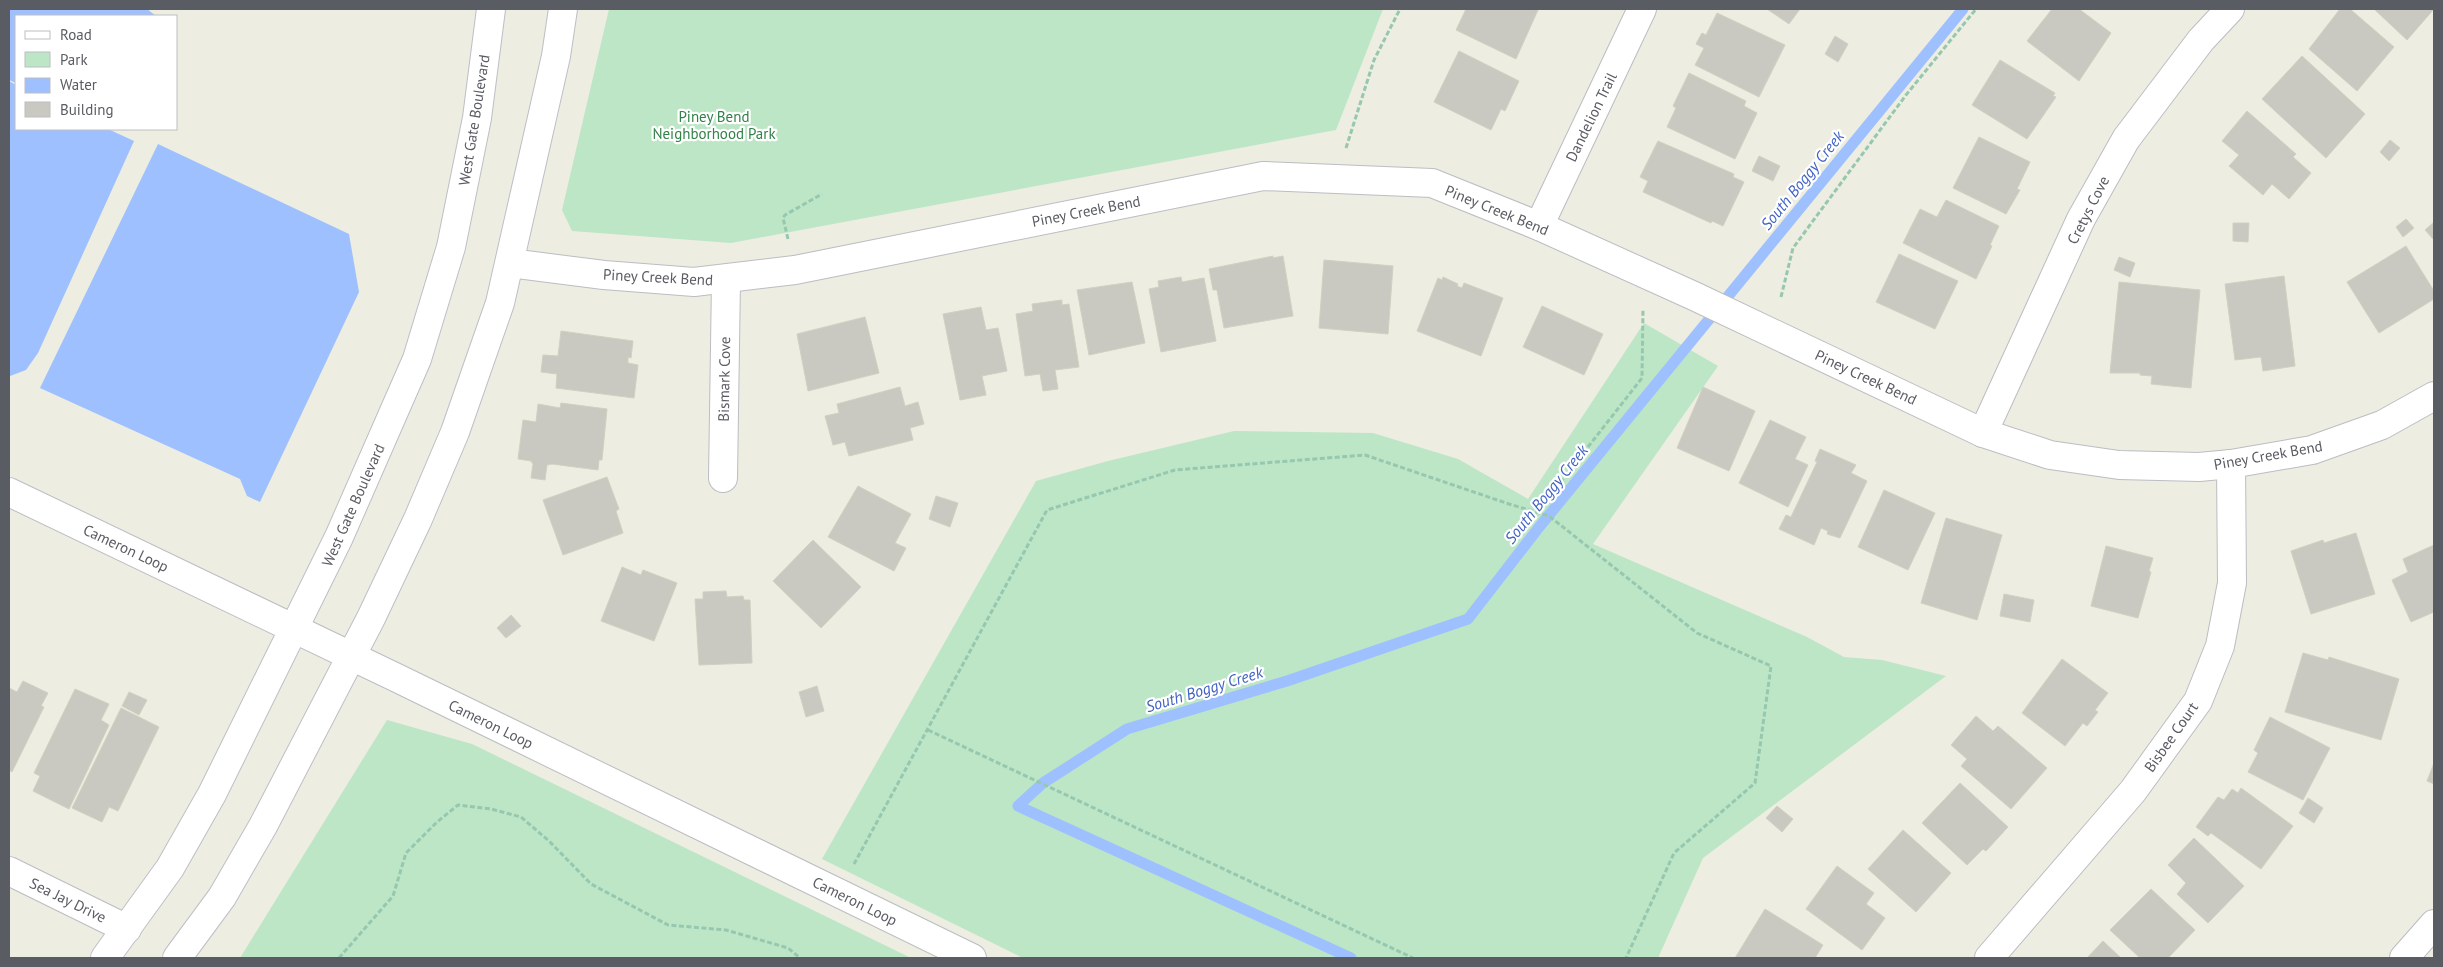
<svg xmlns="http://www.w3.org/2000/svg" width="2443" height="967" viewBox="0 0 2443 967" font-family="'PT Sans',sans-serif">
  <rect width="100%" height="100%" fill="#edede1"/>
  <g fill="#bde6c6">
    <path d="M 609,9 L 1383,9 L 1336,130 L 731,243 L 572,231 L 562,210 Z"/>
    <path d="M 1644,323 L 1718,366 L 1593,544 L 1807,637 L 1844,657 L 1882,660 L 1946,676 L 1703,858 L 1658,958 L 1023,958 L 822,859 L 1036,481 L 1108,461 L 1234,431 L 1373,433 L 1458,459 L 1528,499 Z"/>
    <path d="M 387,720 L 472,744 L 911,958 L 240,958 Z"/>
  </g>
  <g fill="#9fc0ff">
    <path d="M 9,9 L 147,9 L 156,16 L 16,16 L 16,83 L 9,80 Z"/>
    <path d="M 9,81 L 16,85 L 16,129 L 108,129 L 134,141 L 38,353 L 26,370 L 10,376 Z"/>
    <path d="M 158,144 L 349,234 L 359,292 L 260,502 L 247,496 L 240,479 L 40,388 Z"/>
  </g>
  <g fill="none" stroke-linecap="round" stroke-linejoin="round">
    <path stroke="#9fc0ff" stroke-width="11" d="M 1351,958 L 1018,806 L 1043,783 L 1127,729 L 1287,681 L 1468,619 L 1540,526 L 1963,9"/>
  </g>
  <g fill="#cac9c1" stroke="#d2d0c0">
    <path d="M 1466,9 L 1535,9 L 1538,10 L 1516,59 L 1456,30 Z"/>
    <path d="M 1767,9 L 1800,9 L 1789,24 Z"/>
    <path d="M 2052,9 L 2079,9 L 2111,33 L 2079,81 L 2027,41 Z"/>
    <path d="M 2340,9 L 2350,9 L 2394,47 L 2357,91 L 2309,49 Z"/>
    <path d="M 2374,9 L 2434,9 L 2407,40 Z"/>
    <path d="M 1717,13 L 1785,45 L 1759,97 L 1695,65 L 1704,48 L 1696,44 L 1698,40 L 1702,33 L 1706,35 Z"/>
    <path d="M 1835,36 L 1848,44 L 1838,62 L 1825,54 Z"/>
    <path d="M 1459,51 L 1519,81 L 1505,111 L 1501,109 L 1491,130 L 1434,102 Z"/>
    <path d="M 2302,56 L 2365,114 L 2326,158 L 2262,99 Z"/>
    <path d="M 2000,60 L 2055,93 L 2053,96 L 2056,97 L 2027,139 L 1972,105 Z"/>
    <path d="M 1689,73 L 1746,101 L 1744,106 L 1757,113 L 1735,159 L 1667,127 L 1676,108 L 1673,106 Z"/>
    <path d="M 2247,111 L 2296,154 L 2293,157 L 2311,173 L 2289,199 L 2272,184 L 2263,195 L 2229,166 L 2239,155 L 2222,141 Z"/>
    <path d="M 1979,137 L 2030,162 L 2017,189 L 2020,190 L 2006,214 L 1953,188 Z"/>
    <path d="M 2390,140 L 2400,148 L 2389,161 L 2380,152 Z"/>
    <path d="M 1658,141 L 1734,174 L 1733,177 L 1744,182 L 1723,226 L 1712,221 L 1711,223 L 1643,192 L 1648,181 L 1640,177 Z"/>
    <path d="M 1759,156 L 1780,166 L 1773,181 L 1752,171 Z"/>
    <path d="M 1946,200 L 1999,226 L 1990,245 L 1992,246 L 1976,279 L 1903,243 L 1920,209 L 1937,217 Z"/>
    <path d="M 2406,219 L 2414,228 L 2403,237 L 2396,227 Z"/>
    <path d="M 2434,222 L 2434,240 L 2425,230 Z"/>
    <path d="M 2233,223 L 2249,223 L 2248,242 L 2233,241 Z"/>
    <path d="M 2406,246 L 2434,291 L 2434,299 L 2379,333 L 2347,282 Z"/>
    <path d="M 1899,254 L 1958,281 L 1935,329 L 1876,302 Z"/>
    <path d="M 1273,256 L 1273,258 L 1283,256 L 1293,316 L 1224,328 L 1217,290 L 1213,290 L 1209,269 Z"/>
    <path d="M 2119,257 L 2135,263 L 2130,277 L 2114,270 Z"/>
    <path d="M 1324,260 L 1393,266 L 1388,334 L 1319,328 Z"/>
    <path d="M 2284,276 L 2295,366 L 2263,371 L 2261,357 L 2235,360 L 2225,284 Z"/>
    <path d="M 1181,277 L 1182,282 L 1204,278 L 1216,341 L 1161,352 L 1149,289 L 1159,287 L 1158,281 Z"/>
    <path d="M 1443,277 L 1458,284 L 1457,286 L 1462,288 L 1464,283 L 1503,298 L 1481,356 L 1417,331 L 1438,278 L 1442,280 Z"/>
    <path d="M 1132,282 L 1145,343 L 1089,355 L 1077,290 Z"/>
    <path d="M 2119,282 L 2200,290 L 2191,388 L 2151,384 L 2152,376 L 2140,375 L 2140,373 L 2110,373 Z"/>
    <path d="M 1062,300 L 1062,305 L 1069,304 L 1079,367 L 1055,370 L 1058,389 L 1043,391 L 1040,374 L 1025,376 L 1016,314 L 1033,311 L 1032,304 Z"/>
    <path d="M 1542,306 L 1603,334 L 1584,375 L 1523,347 Z"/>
    <path d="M 981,307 L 986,330 L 998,328 L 1007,371 L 982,376 L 986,395 L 960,400 L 943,314 Z"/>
    <path d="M 865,317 L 879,373 L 808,391 L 797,334 Z"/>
    <path d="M 561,331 L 633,341 L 631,358 L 628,357 L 628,363 L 638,365 L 634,398 L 556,388 L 557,374 L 541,372 L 543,355 L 558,356 Z"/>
    <path d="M 900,387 L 905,406 L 918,402 L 924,424 L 910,428 L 913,440 L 849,456 L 845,442 L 833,445 L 825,416 L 839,413 L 837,404 Z"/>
    <path d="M 1703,387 L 1755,411 L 1729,471 L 1677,448 Z"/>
    <path d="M 561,403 L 607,409 L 602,460 L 599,460 L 598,470 L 552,464 L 547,465 L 545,480 L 531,478 L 533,464 L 531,461 L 518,459 L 523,420 L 536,422 L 538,404 L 560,408 Z"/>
    <path d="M 1770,420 L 1806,437 L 1795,459 L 1808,465 L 1788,507 L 1739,483 Z"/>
    <path d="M 1820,449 L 1856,465 L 1851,473 L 1867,481 L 1840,538 L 1827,534 L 1828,531 L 1821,528 L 1814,545 L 1779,529 L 1786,515 L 1791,517 L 1817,462 L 1815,461 Z"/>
    <path d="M 607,477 L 619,509 L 616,511 L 623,533 L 563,555 L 543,500 Z"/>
    <path d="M 858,486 L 911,514 L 895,543 L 906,548 L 894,571 L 828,537 Z"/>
    <path d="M 1884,490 L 1935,513 L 1908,570 L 1858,547 Z"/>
    <path d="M 936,496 L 958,503 L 950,527 L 929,519 Z"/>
    <path d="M 1946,518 L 2002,535 L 1977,620 L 1921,603 Z"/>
    <path d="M 2356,533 L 2375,594 L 2311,614 L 2291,551 L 2323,540 L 2324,543 Z"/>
    <path d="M 813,540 L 861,587 L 821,628 L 773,581 Z"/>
    <path d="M 2434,545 L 2434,612 L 2411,622 L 2392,580 L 2408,572 L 2403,559 Z"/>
    <path d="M 2106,546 L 2153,558 L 2149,571 L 2151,572 L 2138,618 L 2091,606 Z"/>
    <path d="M 622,567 L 641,575 L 643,570 L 677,583 L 654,641 L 601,621 Z"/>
    <path d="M 726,591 L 727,597 L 743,596 L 744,600 L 750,600 L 752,663 L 699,665 L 695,599 L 703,599 L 703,592 Z"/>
    <path d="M 2004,594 L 2034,600 L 2030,622 L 2000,616 Z"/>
    <path d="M 511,615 L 521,626 L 506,638 L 497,628 Z"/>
    <path d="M 2303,653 L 2328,660 L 2329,657 L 2399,679 L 2381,740 L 2285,712 Z"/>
    <path d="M 2062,659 L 2108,693 L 2095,710 L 2098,712 L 2087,726 L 2083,723 L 2065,746 L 2022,713 Z"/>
    <path d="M 23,681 L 48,693 L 41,706 L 44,707 L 12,772 L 9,770 L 9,688 L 17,692 Z"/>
    <path d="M 817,686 L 824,711 L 806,717 L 799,692 Z"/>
    <path d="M 75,689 L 109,704 L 101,720 L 109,725 L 69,809 L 33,791 L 40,776 L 34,773 Z"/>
    <path d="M 129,692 L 147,700 L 139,715 L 122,706 Z"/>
    <path d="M 121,708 L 159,727 L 118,811 L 109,807 L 102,822 L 72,808 Z"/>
    <path d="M 1976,716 L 1993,731 L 1998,726 L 2047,768 L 2011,809 L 1961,766 L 1967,759 L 1951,745 Z"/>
    <path d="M 2270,717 L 2330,748 L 2303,800 L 2248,772 L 2258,753 L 2254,750 Z"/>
    <path d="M 2434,763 L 2434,784 L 2427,781 Z"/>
    <path d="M 1960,783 L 2008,827 L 1986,851 L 1983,849 L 1967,865 L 1922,823 Z"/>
    <path d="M 2241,788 L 2293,826 L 2261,869 L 2211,833 L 2208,836 L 2196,827 L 2218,797 L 2224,800 L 2232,789 L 2238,793 Z"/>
    <path d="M 2308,798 L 2323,808 L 2314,823 L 2299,813 Z"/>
    <path d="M 1777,806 L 1793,819 L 1782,832 L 1766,818 Z"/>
    <path d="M 1903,830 L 1951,873 L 1916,912 L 1868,869 Z"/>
    <path d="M 2194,838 L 2244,886 L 2208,923 L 2177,894 L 2186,883 L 2168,865 Z"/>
    <path d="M 1837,866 L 1874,893 L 1866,904 L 1885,918 L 1862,950 L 1806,909 Z"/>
    <path d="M 2151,889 L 2195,930 L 2168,958 L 2140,958 L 2110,930 Z"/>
    <path d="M 1765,909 L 1823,945 L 1815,958 L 1735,958 Z"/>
    <path d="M 2103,941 L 2121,958 L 2087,958 Z"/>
  </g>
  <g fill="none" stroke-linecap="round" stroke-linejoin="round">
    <defs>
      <g id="minor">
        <path d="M 1539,226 L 1642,9"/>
        <path d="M 510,263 L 604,275 L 694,282 L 795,270 L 1263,176 L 1432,183 L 1539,226 L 1694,296 L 1983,433 L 2050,455 L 2119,465 L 2199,467 L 2231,464 L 2312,450 L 2382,425 L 2434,396"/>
        <path d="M 1983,433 L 2081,219 L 2126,139 L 2201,40 L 2230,9"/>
        <path d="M 723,478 L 726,280"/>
        <path d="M 9,871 L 127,929"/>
        <path d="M 1989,958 L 2133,791 L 2198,701 L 2220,646 L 2232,583 L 2231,464"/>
      </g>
      <g id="tertiary">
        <path d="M 9,492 L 397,678 L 972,958"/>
        <path d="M 2404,958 L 2434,924"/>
      </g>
      <g id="secondary">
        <path d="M 105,958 L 170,868 L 212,794 L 339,537 L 417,359 L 451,247 L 477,118 L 491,9"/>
        <path d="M 177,958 L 222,897 L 263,826 L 371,618 L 418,519 L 455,432 L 500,303 L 556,56 L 563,9"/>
      </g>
    </defs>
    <use href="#minor" stroke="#bcbdc3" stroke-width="30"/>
    <use href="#tertiary" stroke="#bcbdc3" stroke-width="30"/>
    <use href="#secondary" stroke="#bebfc7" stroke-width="30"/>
    <g stroke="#96c7af" stroke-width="3" stroke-dasharray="5 2.5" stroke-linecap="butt">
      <path d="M 1346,148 L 1374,60 L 1400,9"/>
      <path d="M 788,239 L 783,218 L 785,215 L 822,194"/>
      <path d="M 1781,297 L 1793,248 L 1906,95 L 1976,9"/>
      <path d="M 1537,512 L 1642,378 L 1643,309"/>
      <path d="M 928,730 L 1413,958"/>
      <path d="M 854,864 L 1047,510 L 1175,470 L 1365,455 L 1509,504 L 1549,516 L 1697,633 L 1771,666 L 1755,783 L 1674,853 L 1626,958"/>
      <path d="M 339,958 L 393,896 L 406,853 L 437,822 L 458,805 L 491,809 L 521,817 L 549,841 L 591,884 L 668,925 L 726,930 L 788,948 L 800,958"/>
    </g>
    <use href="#minor" stroke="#fff" stroke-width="28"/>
    <use href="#tertiary" stroke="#fff" stroke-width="28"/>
    <use href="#secondary" stroke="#fff" stroke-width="28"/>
  </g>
  <g text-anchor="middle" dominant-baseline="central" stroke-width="4.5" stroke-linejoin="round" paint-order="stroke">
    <g font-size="15" fill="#328248" stroke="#fff">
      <text x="714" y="116">Piney Bend<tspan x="714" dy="17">Neighborhood Park</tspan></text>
    </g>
    <g font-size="15" fill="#5a5c63" stroke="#fff">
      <text transform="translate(1591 117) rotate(-64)">Dandelion Trail</text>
      <text transform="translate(474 120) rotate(-81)">West Gate Boulevard</text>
      <text transform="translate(1497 210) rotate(22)">Piney Creek Bend</text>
      <text transform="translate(2088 210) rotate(-63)">Cretys Cove</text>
      <text transform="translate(1086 211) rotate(-11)">Piney Creek Bend</text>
      <text transform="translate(658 277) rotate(3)">Piney Creek Bend</text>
      <text transform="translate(1866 377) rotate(25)">Piney Creek Bend</text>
      <text transform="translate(724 379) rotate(-89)">Bismark Cove</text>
      <text transform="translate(2268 455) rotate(-10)">Piney Creek Bend</text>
      <text transform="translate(353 505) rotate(-66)">West Gate Boulevard</text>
      <text transform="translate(126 548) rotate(25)">Cameron Loop</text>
      <text transform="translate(491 724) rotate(26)">Cameron Loop</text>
      <text transform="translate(2171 737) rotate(-55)">Bisbee Court</text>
      <text transform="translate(68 900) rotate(26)">Sea Jay Drive</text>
      <text transform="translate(855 901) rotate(26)">Cameron Loop</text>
    </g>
    <g font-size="16" font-style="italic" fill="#4062c4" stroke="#fff">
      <text transform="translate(1802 180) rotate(-51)">South Boggy Creek</text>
      <text transform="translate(1546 494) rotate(-51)">South Boggy Creek</text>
      <text transform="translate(1204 689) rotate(-17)">South Boggy Creek</text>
    </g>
  </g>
  <rect width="2443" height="967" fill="none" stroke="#5a5c63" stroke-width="20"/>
  <rect x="15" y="15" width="162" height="115" fill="#ffffff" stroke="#bdbec1"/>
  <rect x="25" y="31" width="25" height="8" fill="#ffffff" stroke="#bdbec1"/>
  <text x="60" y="40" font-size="15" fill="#5a5c63">Road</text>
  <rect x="25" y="52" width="25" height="15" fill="#bde6c6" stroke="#bdbec1"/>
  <text x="60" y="65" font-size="15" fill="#5a5c63">Park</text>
  <rect x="25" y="78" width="25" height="15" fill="#9fc0ff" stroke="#bdbec1"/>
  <text x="60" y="90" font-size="15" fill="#5a5c63">Water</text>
  <rect x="25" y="102" width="25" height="15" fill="#cac9c1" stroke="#bdbec1"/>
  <text x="60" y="115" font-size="15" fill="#5a5c63">Building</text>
</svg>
